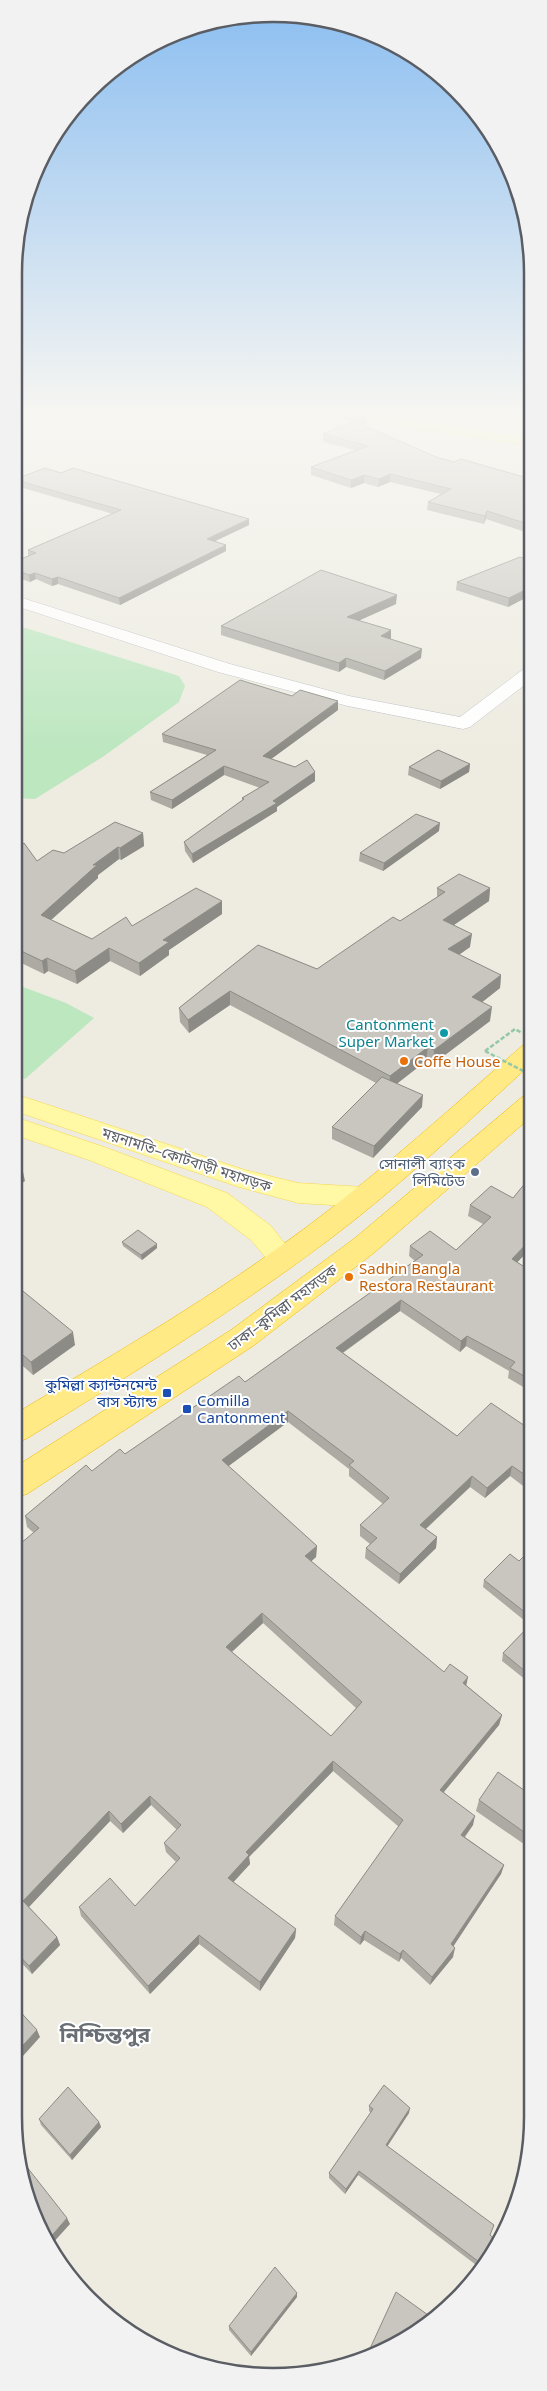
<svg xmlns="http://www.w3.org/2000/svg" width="547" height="2391" viewBox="0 0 547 2391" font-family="'Noto Sans','Noto Sans Bengali',sans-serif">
  <rect width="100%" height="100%" fill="#eeece1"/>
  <g fill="#bce7bf">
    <path d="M 16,625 L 179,676 L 185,686 L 179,702 L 104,756 L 35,799 L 15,798 Z"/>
    <path d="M 15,984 L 66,1003 L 94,1018 L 25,1079 L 15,1076 Z"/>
  </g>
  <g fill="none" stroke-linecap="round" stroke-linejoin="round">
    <defs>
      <path id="minor" d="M 16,596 L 230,664 L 349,696 L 460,717 L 525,668 L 531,667 L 531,680 L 470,727 L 463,729 L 348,706 L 218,672 L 16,606 Z"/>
      <g id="major">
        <path d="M 353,416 L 384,416 L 531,438 L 531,446 L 359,420 Z"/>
        <path d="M 15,1094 L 245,1170 L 298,1183 L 364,1187 L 374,1190 L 378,1197 L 374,1204 L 364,1207 L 298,1203 L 239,1187 L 15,1111 Z"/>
        <path d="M 15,1117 L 107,1148 L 227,1193 L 271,1226 L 297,1259 L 293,1266 L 283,1269 L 273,1266 L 251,1240 L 207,1207 L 89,1160 L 15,1135 Z"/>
      </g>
      <g id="highway">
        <path d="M 531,1043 L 531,1064 C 464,1125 398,1188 326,1242 C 230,1314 128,1376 26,1439 L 15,1443 L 15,1414 C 114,1354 215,1296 308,1226 C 383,1170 452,1107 522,1046 Z"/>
        <path d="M 531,1095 L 531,1117 L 375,1252 L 253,1346 L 27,1494 L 14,1498 L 15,1467 L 231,1330 L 355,1238 L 522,1097 Z"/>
      </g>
    </defs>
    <use href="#minor" stroke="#b9bbc1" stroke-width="1"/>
    <use href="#major" stroke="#f8d74f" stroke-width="1"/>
    <use href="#highway" stroke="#eeb800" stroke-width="1"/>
    <path stroke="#94c8a7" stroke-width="2.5" stroke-dasharray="4.5 2" stroke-linecap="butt" d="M 485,1051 L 515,1029 L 522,1033"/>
    <use href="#minor" fill="#fff" fill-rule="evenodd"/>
    <use href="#major" fill="#fff8a4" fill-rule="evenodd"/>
    <use href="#highway" fill="#ffea86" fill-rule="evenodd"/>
    <path stroke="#94c8a7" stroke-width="2.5" stroke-dasharray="4.5 2" stroke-linecap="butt" d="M 485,1051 L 531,1075"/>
  </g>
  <g fill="#acaaa3" fill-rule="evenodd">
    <path d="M 338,416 L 367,416 L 366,423 L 363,424 L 357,423 L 436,457 L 454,462 L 531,479 L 531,534 L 486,519 L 484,524 L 427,510 L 428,502 L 441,494 L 390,482 L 378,487 L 364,483 L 351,488 L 311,475 L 311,467 L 355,450 L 323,442 L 323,434 L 353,422 L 338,418 Z"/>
    <path d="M 61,473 L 249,525 L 215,541 L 226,545 L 226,551 L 120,605 L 58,584 L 52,586 L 36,579 L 30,582 L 16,577 L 16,561 L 28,556 L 28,550 L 113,514 L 16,486 L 16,479 Z"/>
    <path d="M 531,561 L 531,595 L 508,607 L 456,590 L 457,582 Z"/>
    <path d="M 396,604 L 359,620 L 391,639 L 421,658 L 384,680 L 346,667 L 339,672 L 221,635 L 221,626 Z"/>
    <path d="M 338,710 L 271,759 L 295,767 L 315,772 L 315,781 L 277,807 L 277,811 L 193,863 L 185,851 L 184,842 L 242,801 L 242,798 L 260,788 L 224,775 L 172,809 L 151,800 L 150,792 L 207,755 L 163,742 L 162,734 Z"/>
    <path d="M 470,764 L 469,772 L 440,789 L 408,775 L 409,767 Z"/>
    <path d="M 439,831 L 383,871 L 359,861 L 360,853 Z"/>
    <path d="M 143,833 L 144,846 L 121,860 L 119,859 L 98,875 L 98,878 L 51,920 L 92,939 L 132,926 L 222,914 L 169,950 L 169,955 L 140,976 L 110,961 L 77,984 L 48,971 L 44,974 L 15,960 L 15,850 L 37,861 Z"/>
    <path d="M 437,888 L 490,888 L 489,901 L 454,925 L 470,947 L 459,955 L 501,975 L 500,988 L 482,1002 L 490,1021 L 433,1064 L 426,1061 L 397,1083 L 422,1107 L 373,1158 L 332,1139 L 332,1127 L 376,1083 L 230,1005 L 189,1033 L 180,1022 L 179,1008 L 258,945 L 317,969 L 400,921 L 437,897 Z"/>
    <path d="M 531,1176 L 531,1248 L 517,1262 L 531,1271 L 531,1390 L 530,1391 L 508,1378 L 509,1371 L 466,1346 L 460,1352 L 400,1311 L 343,1353 L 457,1436 L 531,1430 L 531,1492 L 510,1476 L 485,1498 L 470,1487 L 426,1529 L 437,1537 L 436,1548 L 399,1584 L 365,1558 L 366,1548 L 370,1544 L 360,1536 L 360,1525 L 383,1504 L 349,1476 L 349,1469 L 288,1422 L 228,1466 L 317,1546 L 316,1557 L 311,1561 L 444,1672 L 466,1685 L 502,1715 L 499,1725 L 444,1792 L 473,1825 L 465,1837 L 504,1865 L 501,1874 L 453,1946 L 453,1957 L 430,1985 L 401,1958 L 399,1962 L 364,1940 L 360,1945 L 334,1925 L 335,1916 L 399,1827 L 333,1771 L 249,1857 L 250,1864 L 233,1882 L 296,1929 L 295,1938 L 260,1991 L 199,1944 L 150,1994 L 81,1916 L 79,1907 L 135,1906 L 176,1862 L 166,1852 L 164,1843 L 177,1830 L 151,1805 L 123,1833 L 110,1821 L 29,1907 L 57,1937 L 60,1945 L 32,1974 L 14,1955 L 14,1549 L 34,1533 L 27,1527 L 25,1516 L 92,1471 L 125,1454 L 245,1382 L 415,1261 L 409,1256 L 410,1246 L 456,1250 L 483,1224 L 468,1216 L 470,1205 L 513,1198 ZM 263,1623 L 356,1708 L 331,1736 L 232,1652 Z"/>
    <path d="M 122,1242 L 157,1248 L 142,1260 L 123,1246 Z"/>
    <path d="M 15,1289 L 75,1345 L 33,1375 L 15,1359 Z"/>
    <path d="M 531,1549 L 531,1684 L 502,1661 L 503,1653 L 530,1625 L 483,1587 L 484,1580 L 519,1561 Z"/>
    <path d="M 531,1727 L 531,1740 L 527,1736 L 529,1730 Z"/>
    <path d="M 531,1795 L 531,1849 L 476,1811 L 479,1800 Z"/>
    <path d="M 369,2106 L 409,2113 L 387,2146 L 490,2235 L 499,2247 L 480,2268 L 358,2175 L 345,2194 L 329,2178 L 329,2173 L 371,2113 L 369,2111 Z"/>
    <path d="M 39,2119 L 99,2122 L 101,2127 L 72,2160 L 41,2125 Z"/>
    <path d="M 297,2297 L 251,2356 L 229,2330 L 229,2326 Z"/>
  </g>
  <g fill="#8c8b85">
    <path d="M 367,416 L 366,423 L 363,424 L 364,417 Z"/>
    <path d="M 390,474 L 390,482 L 378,487 L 379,479 Z"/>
    <path d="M 364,475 L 364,483 L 351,488 L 351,480 Z"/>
    <path d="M 487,511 L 486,519 L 484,524 L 485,516 Z"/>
    <path d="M 249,519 L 249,525 L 207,545 L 207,539 Z"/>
    <path d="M 226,545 L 226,551 L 120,605 L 119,598 Z"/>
    <path d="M 35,573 L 36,579 L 30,582 L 29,575 Z"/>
    <path d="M 58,577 L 58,584 L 52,586 L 52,579 Z"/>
    <path d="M 531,587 L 531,595 L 508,607 L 509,598 Z"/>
    <path d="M 397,595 L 396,604 L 347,626 L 347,617 Z"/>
    <path d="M 391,630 L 391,639 L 381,645 L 381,636 Z"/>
    <path d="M 422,649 L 421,658 L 384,680 L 385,671 Z"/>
    <path d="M 346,658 L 346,667 L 339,672 L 339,663 Z"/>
    <path d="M 338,701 L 338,710 L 263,765 L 263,756 Z"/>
    <path d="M 470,764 L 469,772 L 440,789 L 441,781 Z"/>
    <path d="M 224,766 L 224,775 L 172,809 L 172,800 Z"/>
    <path d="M 315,772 L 315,781 L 277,807 L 277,811 L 193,863 L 192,854 L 273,801 Z"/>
    <path d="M 440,823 L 439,831 L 383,871 L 384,863 Z"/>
    <path d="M 143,833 L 144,846 L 121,860 L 120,848 Z"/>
    <path d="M 118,847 L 119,859 L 98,875 L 98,878 L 42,928 L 41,915 L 93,865 Z"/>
    <path d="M 490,888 L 489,901 L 442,933 L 443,920 Z"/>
    <path d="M 222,901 L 222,914 L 169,950 L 169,955 L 140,976 L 139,963 L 163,940 Z"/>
    <path d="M 472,934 L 470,947 L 447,963 L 448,949 Z"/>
    <path d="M 109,948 L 110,961 L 77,984 L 75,971 Z"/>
    <path d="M 47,958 L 48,971 L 44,974 L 42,961 Z"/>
    <path d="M 501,975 L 500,988 L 471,1011 L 472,997 Z"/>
    <path d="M 230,991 L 230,1005 L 189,1033 L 188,1020 Z"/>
    <path d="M 492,1007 L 490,1021 L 433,1064 L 434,1050 Z"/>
    <path d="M 428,1047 L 426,1061 L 389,1090 L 390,1076 Z"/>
    <path d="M 423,1095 L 422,1107 L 373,1158 L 374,1146 Z"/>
    <path d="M 23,1172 L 25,1181 L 15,1188 L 15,1178 Z"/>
    <path d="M 531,1239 L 531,1248 L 510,1270 L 512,1259 Z"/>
    <path d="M 157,1244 L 157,1248 L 142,1260 L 141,1255 Z"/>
    <path d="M 401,1300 L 400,1311 L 335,1358 L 336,1348 Z"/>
    <path d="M 73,1332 L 75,1345 L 33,1375 L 31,1362 Z"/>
    <path d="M 467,1336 L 466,1346 L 460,1352 L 461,1341 Z"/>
    <path d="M 288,1411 L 288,1422 L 222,1471 L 222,1460 Z"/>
    <path d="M 512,1466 L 510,1476 L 485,1498 L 487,1488 Z"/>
    <path d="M 472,1476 L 470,1487 L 419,1535 L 420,1525 Z"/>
    <path d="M 437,1537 L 436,1548 L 399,1584 L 400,1574 Z"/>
    <path d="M 317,1546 L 316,1557 L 305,1567 L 305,1556 Z"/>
    <path d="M 262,1613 L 263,1623 L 226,1657 L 226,1647 Z"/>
    <path d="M 468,1677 L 466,1687 L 463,1683 Z"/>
    <path d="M 502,1715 L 499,1725 L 438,1799 L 440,1790 Z"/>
    <path d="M 333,1761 L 333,1771 L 249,1857 L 250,1864 L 229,1887 L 228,1878 L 246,1852 Z"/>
    <path d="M 150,1796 L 151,1805 L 123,1833 L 121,1824 Z"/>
    <path d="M 109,1811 L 110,1821 L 26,1910 L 23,1901 Z"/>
    <path d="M 475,1816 L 473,1825 L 459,1844 L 461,1835 Z"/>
    <path d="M 504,1865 L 501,1874 L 449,1953 L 451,1944 Z"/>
    <path d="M 296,1929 L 295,1938 L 260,1991 L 260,1982 Z"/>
    <path d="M 365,1931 L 364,1940 L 360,1945 L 361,1937 Z"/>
    <path d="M 199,1935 L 199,1944 L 150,1994 L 148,1986 Z"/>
    <path d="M 57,1937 L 60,1945 L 32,1974 L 29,1966 Z"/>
    <path d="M 455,1948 L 453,1957 L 430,1985 L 432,1977 Z"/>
    <path d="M 403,1950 L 401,1958 L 399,1962 L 400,1954 Z"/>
    <path d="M 37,2030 L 40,2037 L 14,2066 L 14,2055 Z"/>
    <path d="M 410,2108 L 409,2113 L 385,2150 L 386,2145 Z"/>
    <path d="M 99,2122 L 101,2127 L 72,2160 L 70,2155 Z"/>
    <path d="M 359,2171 L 358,2175 L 345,2194 L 346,2189 Z"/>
    <path d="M 67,2218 L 70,2224 L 51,2245 L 48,2240 Z"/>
    <path d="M 297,2293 L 297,2297 L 251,2356 L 251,2352 Z"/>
  </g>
  <g fill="#c8c6be" stroke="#8c8b85" fill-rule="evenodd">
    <path d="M 354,421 L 436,457 L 454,462 L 461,459 L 531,479 L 531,525 L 487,511 L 485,516 L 428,502 L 451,489 L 390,474 L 379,479 L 364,475 L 351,480 L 311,467 L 368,446 L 323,434 Z"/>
    <path d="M 45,468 L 61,473 L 73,468 L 249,519 L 207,539 L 226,545 L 119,598 L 58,577 L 52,579 L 35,573 L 29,575 L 16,570 L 16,561 L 36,553 L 28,550 L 121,510 L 16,480 L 16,479 Z"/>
    <path d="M 520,557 L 531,561 L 531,587 L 509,598 L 457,582 Z"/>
    <path d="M 321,570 L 397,595 L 347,617 L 391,630 L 381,636 L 422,649 L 385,671 L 346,658 L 339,663 L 221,626 Z"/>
    <path d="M 240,680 L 292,696 L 300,690 L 338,701 L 263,756 L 295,767 L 307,760 L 315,772 L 273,801 L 277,803 L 192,854 L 184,842 L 244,799 L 242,798 L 269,782 L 224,766 L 172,800 L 150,792 L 216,750 L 162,734 Z"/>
    <path d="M 438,750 L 470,764 L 441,781 L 409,767 Z"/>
    <path d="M 416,814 L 440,823 L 384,863 L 360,853 Z"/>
    <path d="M 115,822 L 143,833 L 120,848 L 118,847 L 93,865 L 97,865 L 41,915 L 92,939 L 126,917 L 132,926 L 196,888 L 222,901 L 163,940 L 169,942 L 139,963 L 109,948 L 75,971 L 47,958 L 42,961 L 15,948 L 15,850 L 24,843 L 37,861 L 53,850 L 64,853 Z"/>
    <path d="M 459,874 L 490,888 L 443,920 L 472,934 L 448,949 L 501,975 L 472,997 L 492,1007 L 434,1050 L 428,1047 L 390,1076 L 230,991 L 188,1020 L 179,1008 L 258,945 L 317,969 L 393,917 L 400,921 L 445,892 L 437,888 Z"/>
    <path d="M 382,1077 L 423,1095 L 374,1146 L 332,1127 Z"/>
    <path d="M 15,1167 L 23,1172 L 15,1178 Z"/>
    <path d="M 531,1176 L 531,1239 L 512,1259 L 531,1271 L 531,1380 L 510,1368 L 515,1362 L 467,1336 L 461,1341 L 401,1300 L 336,1348 L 457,1436 L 491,1403 L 531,1430 L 531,1479 L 512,1466 L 487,1488 L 472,1476 L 420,1525 L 437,1537 L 400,1574 L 366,1548 L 377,1538 L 360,1525 L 389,1498 L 349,1465 L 354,1461 L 288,1411 L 222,1460 L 317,1546 L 305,1556 L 444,1672 L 450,1664 L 468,1677 L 463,1683 L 502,1715 L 440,1790 L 475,1816 L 461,1835 L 504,1865 L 451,1944 L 455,1948 L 432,1977 L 403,1950 L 400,1954 L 365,1931 L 361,1937 L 335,1916 L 403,1820 L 333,1761 L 246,1852 L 249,1855 L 228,1878 L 296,1929 L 260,1982 L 199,1935 L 148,1986 L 79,1907 L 110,1878 L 135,1906 L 180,1858 L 164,1843 L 181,1825 L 150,1796 L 121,1824 L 109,1811 L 23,1901 L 57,1937 L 29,1966 L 14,1950 L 14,1549 L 39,1528 L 25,1516 L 86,1465 L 92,1471 L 120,1449 L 125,1454 L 239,1376 L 245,1382 L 423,1255 L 410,1246 L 430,1231 L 456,1250 L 491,1217 L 470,1205 L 491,1186 L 513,1198 ZM 262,1613 L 362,1702 L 331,1736 L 226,1647 Z"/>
    <path d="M 138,1230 L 157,1244 L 141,1255 L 122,1242 Z"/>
    <path d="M 18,1287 L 73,1332 L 31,1362 L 15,1348 L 15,1289 Z"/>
    <path d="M 531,1549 L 531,1617 L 484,1580 L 510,1554 L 519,1561 Z"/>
    <path d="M 531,1624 L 531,1676 L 503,1653 Z"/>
    <path d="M 498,1772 L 531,1795 L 531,1837 L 479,1800 Z"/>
    <path d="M 14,2005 L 37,2030 L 14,2055 Z"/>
    <path d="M 384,2085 L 410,2108 L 386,2145 L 494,2225 L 490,2235 L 500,2244 L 499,2247 L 483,2265 L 359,2171 L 346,2189 L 329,2173 L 373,2109 L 369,2106 Z"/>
    <path d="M 68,2087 L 99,2122 L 70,2155 L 39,2119 Z"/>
    <path d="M 23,2162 L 67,2218 L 48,2240 L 33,2217 Z"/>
    <path d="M 275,2267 L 297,2293 L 251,2352 L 229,2326 Z"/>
    <path d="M 396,2292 L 435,2320 L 432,2323 L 367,2355 Z"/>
  </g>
  <linearGradient id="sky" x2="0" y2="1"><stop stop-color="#8bbef1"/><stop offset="0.55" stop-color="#f7f6f2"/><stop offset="1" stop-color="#f7f6f2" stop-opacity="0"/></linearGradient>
  <rect width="547" height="751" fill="url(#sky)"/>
  <circle fill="#0f9aa8" stroke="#fff" stroke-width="2" cx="444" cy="1033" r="5"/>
  <g fill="#e8710a" stroke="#fff" stroke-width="2">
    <circle cx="404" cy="1061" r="5"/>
    <circle cx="349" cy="1277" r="5"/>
  </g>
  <circle fill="#5c6f8a" stroke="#fff" stroke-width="2" cx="475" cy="1172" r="5"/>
  <g fill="#1a4fb4" stroke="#fff" stroke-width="2">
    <rect x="162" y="1388" width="10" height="10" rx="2.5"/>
    <rect x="182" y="1404" width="10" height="10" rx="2.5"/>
  </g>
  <g text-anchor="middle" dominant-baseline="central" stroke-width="4" stroke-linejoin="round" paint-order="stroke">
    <g font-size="15" fill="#0d838f" stroke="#fff" text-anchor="end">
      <text x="434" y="1024">Cantonment<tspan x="434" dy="17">Super Market</tspan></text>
    </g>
    <g font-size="15" fill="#c56008" stroke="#fff" text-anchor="start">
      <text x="414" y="1061">Coffe House</text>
      <text x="359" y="1268">Sadhin Bangla<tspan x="359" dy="17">Restora Restaurant</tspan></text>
    </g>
    <g font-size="15" fill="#5a5d63" stroke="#fff">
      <text transform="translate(187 1159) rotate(18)">ময়নামতি–কোটবাড়ী মহাসড়ক</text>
      <text transform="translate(282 1307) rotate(-37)">ঢাকা–কুমিল্লা মহাসড়ক</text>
    </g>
    <g font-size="15" fill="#4e5e75" stroke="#fff" text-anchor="end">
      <text x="465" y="1163">সোনালী ব্যাংক<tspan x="465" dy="17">লিমিটেড</tspan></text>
    </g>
    <g font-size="15" fill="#164399" stroke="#fff" text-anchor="end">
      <text x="157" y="1384">কুমিল্লা ক্যান্টনমেন্ট<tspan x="157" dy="17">বাস স্ট্যান্ড</tspan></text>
      <text x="197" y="1400" text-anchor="start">Comilla<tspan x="197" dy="17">Cantonment</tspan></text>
    </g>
    <g font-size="21" font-weight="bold" fill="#6a6f75" stroke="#fff">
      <text x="105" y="2034">নিশ্চিন্তপুর</text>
    </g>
  </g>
  <path d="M0 0H547V2391H0ZM273 22H273A251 251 0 0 1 524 273V2117A251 251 0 0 1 273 2368H273A251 251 0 0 1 22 2117V273A251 251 0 0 1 273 22Z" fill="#f2f2f3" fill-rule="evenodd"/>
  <path fill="none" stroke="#5a5d63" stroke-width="2.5" d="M273 22H273A251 251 0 0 1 524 273V2117A251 251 0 0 1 273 2368H273A251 251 0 0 1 22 2117V273A251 251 0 0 1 273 22Z"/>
</svg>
